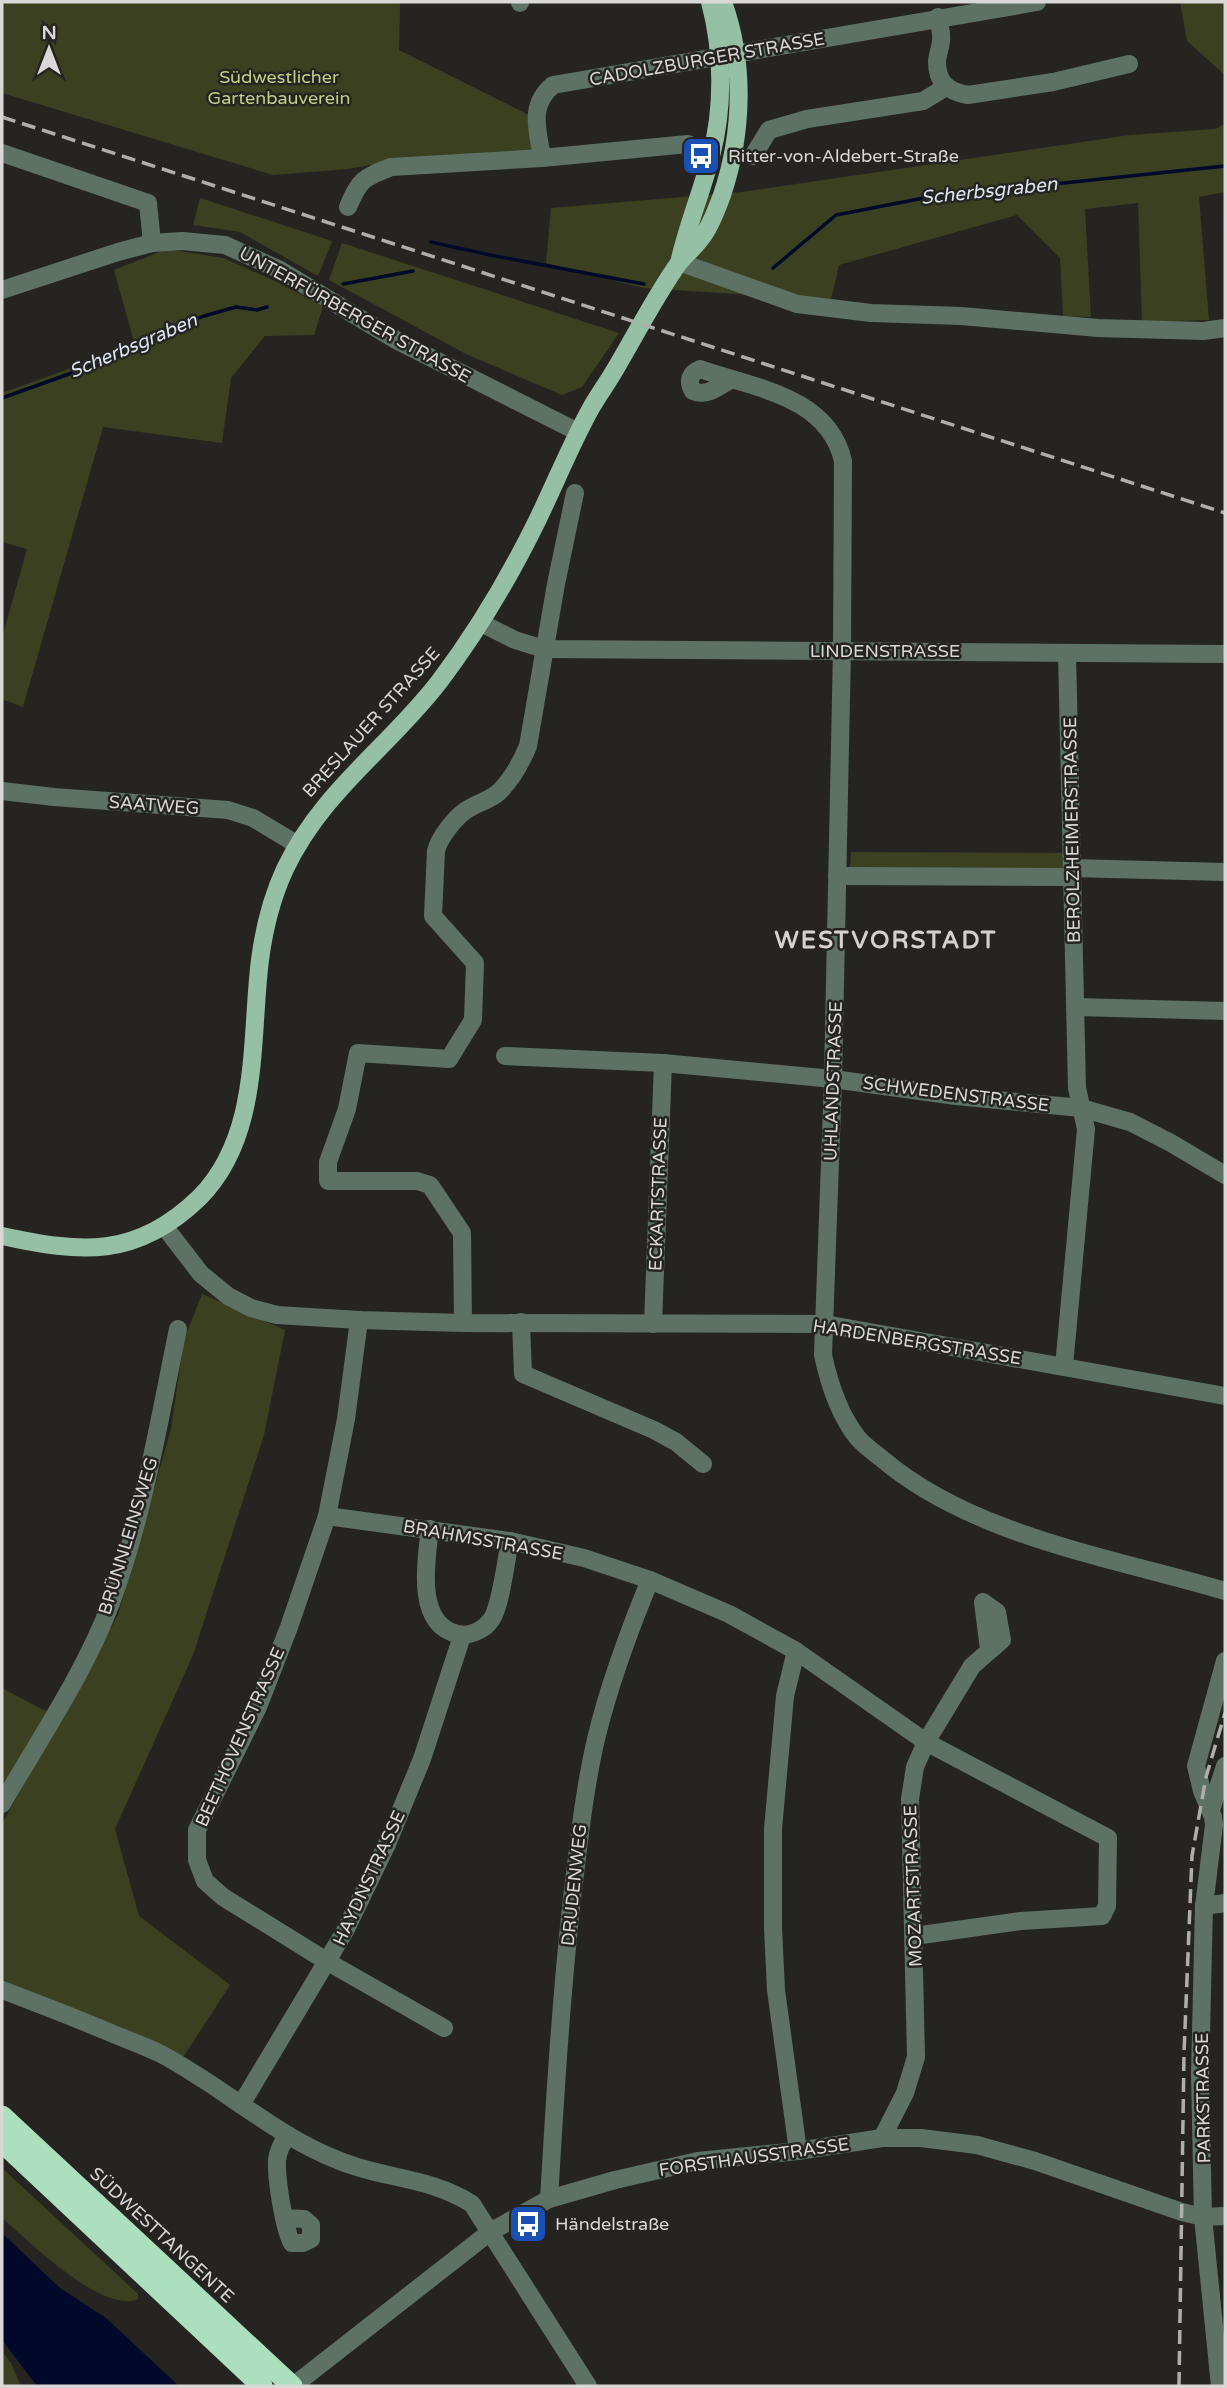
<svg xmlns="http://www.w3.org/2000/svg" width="1227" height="2388" viewBox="0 0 1227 2388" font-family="'Varela Round',sans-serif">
  <rect width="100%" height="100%" fill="#262421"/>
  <g fill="#3b4120">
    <path d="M 2,2 L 400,2 L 399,50 L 529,115 L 534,151 L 409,158 L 348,169 L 273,175 L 2,93 Z"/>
    <path d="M 1180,2 L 1225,2 L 1225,75 L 1187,41 Z"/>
    <path d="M 1225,124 L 1225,192 L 1199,197 L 1209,320 L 1142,322 L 1138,203 L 1085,209 L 1091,317 L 1063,316 L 1060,258 L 1017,215 L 839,265 L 831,300 L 644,288 L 546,263 L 551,208 L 742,192 L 1130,135 L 1215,129 Z"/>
    <path d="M 200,198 L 332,241 L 318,276 L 240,232 L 193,225 Z"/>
    <path d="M 342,243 L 619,333 L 582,387 L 562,395 L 466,354 L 329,280 Z"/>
    <path d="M 167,249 L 223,258 L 277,282 L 323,306 L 314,335 L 265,336 L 231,378 L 222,443 L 103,427 L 23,707 L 2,699 L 2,638 L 27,549 L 2,542 L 2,393 L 135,345 L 114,270 Z"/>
    <path d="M 851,852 L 1063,853 L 1063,872 L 850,869 Z"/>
    <path d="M 202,1294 L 285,1330 L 264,1435 L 193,1655 L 115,1829 L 139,1916 L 230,1985 L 180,2062 L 2,1982 L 2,1824 L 118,1615 L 171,1429 L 184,1340 Z"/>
    <path d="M 2,1688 L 49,1713 L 2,1803 Z"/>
    <path d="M 2,2168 L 138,2294 L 138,2299 C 103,2315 28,2240 2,2218 Z"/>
    <path d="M 2,2351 L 11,2363 L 21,2386 L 2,2386 Z"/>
  </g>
  <path fill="#00092a" d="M 2,2233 L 60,2288 L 106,2318 L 179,2386 L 37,2386 L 2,2340 Z"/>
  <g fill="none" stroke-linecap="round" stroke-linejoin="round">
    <g stroke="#00092a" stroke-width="3.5">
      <path d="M 431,242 L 490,255 L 644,284"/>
      <path d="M 773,268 L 836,215 L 929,197 L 1225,166"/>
      <path d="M 343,284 L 413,271"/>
      <path d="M 2,398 L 122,355 L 143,341 L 204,316 L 236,307 L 257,310 L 267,307"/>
    </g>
    <g stroke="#5d7265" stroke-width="18">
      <path d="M 520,2 L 520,3"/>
      <path d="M 938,17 C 939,24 942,33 941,40 C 941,47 937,55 937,62 C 937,83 949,92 968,95 L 1053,82 L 1129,64"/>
      <path d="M 2,153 L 148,203 L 152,243"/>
      <path d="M 753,156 L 769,130 L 807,119 L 923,101 L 946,87"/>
      <path d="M 542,158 C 538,130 528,106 553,85 L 1037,2"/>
      <path d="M 348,207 C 360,179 363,178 391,167 L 542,158 L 688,144"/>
      <path d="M 679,262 L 797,304 L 871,313 L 961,316 L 1098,328 L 1203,331 L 1225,328"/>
      <path d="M 2,290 L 118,252 L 152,243 L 182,241 L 225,245 L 280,270 L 396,340 L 578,432"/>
      <path d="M 730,380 C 718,387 707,397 693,391 C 687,381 690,373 700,369 C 754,388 828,396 843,461 L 842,650 L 833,1079 L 823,1355 C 829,1383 839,1414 857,1437 C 863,1445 874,1452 881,1458 C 972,1536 1114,1558 1225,1591"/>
      <path d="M 481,623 L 515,640 L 544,649 L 1225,654"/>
      <path d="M 2,791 L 54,797 L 228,810 L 253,818 L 298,845"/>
      <path d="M 1072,868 L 1225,872"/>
      <path d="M 837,876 L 1072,877"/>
      <path d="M 1077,1007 L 1225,1011"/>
      <path d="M 505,1056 L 663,1063 L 833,1079 L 956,1096 L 1081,1108 L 1130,1122 L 1171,1143 L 1225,1175"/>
      <path d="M 164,1226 L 201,1274 L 228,1296 L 251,1308 L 277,1315 L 359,1320 L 463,1323 L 825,1324 L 1225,1396"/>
      <path d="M 359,1320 L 346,1419 L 327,1516 L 289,1627 L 258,1707 L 197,1830 L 197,1860 L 205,1881 L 223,1897 L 328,1962 L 444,2028"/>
      <path d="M 521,1322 L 523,1374 L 654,1430 L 676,1442 L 703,1464"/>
      <path d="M 463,1323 L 462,1233 L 430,1185 L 417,1181 L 328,1181 L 328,1162 L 347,1109 L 358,1053 L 449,1059 L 473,1020 L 475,963 L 433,916 L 436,851 C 439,838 454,819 465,811 C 476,803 489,801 499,792 C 512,779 521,763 528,746 L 556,584 L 575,493"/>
      <path d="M 653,1324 L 663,1063"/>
      <path d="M 1064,1366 L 1086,1129 L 1077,1088 L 1067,653"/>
      <path d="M 327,1516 L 510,1541 L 584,1558 L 650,1580 L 729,1614 L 796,1651 L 926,1742 L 1108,1838 L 1107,1906 L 1102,1916 L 1021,1921 L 914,1936"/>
      <path d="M 430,1529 C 426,1561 415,1625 458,1634 C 469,1637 484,1630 491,1620 C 501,1607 506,1559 510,1541"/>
      <path d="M 796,1651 L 785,1696 L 773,1829 L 773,1928 L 776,1990 L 798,2151"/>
      <path d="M 2,1804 C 40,1738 84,1674 111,1603 C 144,1514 159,1421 178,1329"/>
      <path d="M 1211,1810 L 1225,1766"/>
      <path d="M 1204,1906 L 1225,1903"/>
      <path d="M 2,1990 C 39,2004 75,2018 111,2033 C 128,2040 145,2046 161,2054 C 222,2086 275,2136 340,2161 C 384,2179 430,2177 472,2204 L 588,2386"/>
      <path d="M 242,2103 L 345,1931 L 387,1844 L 422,1759 L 462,1636"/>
      <path d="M 882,2138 L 905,2093 L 916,2057 L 910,1799 L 915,1767 L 926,1742 L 972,1666 L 1002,1640 L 997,1612 L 983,1602 L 989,1650"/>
      <path d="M 549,2199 C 555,2098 561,1998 572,1898 C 579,1843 584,1789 597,1735 C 610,1682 629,1631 650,1580"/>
      <path d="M 285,2218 L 304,2219 L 311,2225 L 311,2239 L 303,2243 L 292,2243 C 284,2229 276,2178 277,2160 C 278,2150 282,2143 288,2135"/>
      <path d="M 293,2386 L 490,2232 L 549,2199 L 615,2180 L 698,2161 L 798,2151 L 882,2138 L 921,2138 L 977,2145 L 1035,2161 L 1182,2212 L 1203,2217 L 1225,2216"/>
      <path d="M 1220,2386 L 1203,2217 L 1200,2075 L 1204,1906 L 1214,1825 L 1213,1817 L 1202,1791 L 1196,1766 L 1225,1661"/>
    </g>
    <g stroke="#95c0a5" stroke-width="18">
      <path d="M 680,259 C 688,224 702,191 711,156 C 724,107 723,51 710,2"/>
      <path d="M 2,1236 C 81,1253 136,1259 199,1198 C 261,1136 250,1039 260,960 C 264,929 272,897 285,869 C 322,791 388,748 439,682 C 477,632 509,578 537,521 C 555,484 571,444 591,408 C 599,394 608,382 616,368 C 636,334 654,299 676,267 C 683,256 695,248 702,237 C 711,226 717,208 722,195 C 743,133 745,63 723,2"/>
    </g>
    <g stroke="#abdfbe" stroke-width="21">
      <path d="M 2,2116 L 292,2386"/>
      <path d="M 2,2142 L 262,2386"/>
    </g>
    <g stroke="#afaeab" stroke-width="3.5" stroke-dasharray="14 7" stroke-linecap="butt">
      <path d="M 2,117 L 1225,513"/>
      <path d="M 1179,2386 L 1184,2053 L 1192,1856 L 1206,1777 L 1225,1713"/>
    </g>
  </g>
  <defs>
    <symbol id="bus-square" viewBox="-11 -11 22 22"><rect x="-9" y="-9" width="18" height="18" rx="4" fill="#1a4fb4" stroke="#262421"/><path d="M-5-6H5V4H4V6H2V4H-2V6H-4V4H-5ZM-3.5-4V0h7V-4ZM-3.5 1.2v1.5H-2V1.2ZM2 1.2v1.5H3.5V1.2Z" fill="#fff"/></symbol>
  </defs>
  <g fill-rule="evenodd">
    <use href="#bus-square" x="679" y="134" width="44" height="44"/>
    <use href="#bus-square" x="506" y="2202" width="44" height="44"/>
  </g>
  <g text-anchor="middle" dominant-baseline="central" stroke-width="5" stroke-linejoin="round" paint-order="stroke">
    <g font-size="18" fill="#d9d8d6" stroke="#262421">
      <text transform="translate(707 59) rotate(-10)">CADOLZBURGER STRASSE</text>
      <text transform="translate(355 315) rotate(29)">UNTERFÜRBERGER STRASSE</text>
      <text x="885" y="651">LINDENSTRASSE</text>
      <text transform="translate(371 722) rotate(-48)">BRESLAUER STRASSE</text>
      <text transform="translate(154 805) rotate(4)">SAATWEG</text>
      <text transform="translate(1072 830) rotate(-91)">BEROLZHEIMERSTRASSE</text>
      <text transform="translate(833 1081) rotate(-88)">UHLANDSTRASSE</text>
      <text transform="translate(956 1094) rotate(7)">SCHWEDENSTRASSE</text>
      <text transform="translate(658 1194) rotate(-88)">ECKARTSTRASSE</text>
      <text transform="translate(917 1342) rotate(9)">HARDENBERGSTRASSE</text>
      <text transform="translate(128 1536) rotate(-73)">BRÜNNLEINSWEG</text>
      <text transform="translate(483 1540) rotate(10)">BRAHMSSTRASSE</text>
      <text transform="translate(240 1737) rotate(-66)">BEETHOVENSTRASSE</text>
      <text transform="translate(369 1878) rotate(-65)">HAYDNSTRASSE</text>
      <text transform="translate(574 1885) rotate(-84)">DRUDENWEG</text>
      <text transform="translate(913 1886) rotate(-92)">MOZARTSTRASSE</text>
      <text transform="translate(1203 2098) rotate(-91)">PARKSTRASSE</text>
      <text transform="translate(754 2157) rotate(-8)">FORSTHAUSSTRASSE</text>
      <text transform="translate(162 2235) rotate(43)">SÜDWESTTANGENTE</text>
    </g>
    <g font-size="18" fill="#c1d084" stroke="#262421">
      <text x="279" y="77">Südwestlicher<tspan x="279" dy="21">Gartenbauverein</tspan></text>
    </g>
    <g font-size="18" fill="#d9d8d6" stroke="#262421" text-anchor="start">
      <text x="728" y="156">Ritter-von-Aldebert-Straße</text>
      <text x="555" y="2224">Händelstraße</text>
    </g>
    <g font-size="19" font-style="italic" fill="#dde5f2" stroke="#262421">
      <text transform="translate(989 191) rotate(-6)">Scherbsgraben</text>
      <text transform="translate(133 346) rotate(-23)">Scherbsgraben</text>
    </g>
    <g font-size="24" font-weight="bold" letter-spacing="2" fill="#d5d2ce" stroke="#262421">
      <text x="886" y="940">WESTVORSTADT</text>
    </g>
  </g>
  <rect width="1227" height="2388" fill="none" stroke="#d9d8d6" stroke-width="7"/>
  <g transform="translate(49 49)" stroke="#262421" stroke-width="5" paint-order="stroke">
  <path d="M0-5L12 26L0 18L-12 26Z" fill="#d9d8d6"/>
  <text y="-10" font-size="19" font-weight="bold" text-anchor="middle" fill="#d9d8d6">N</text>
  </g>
</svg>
